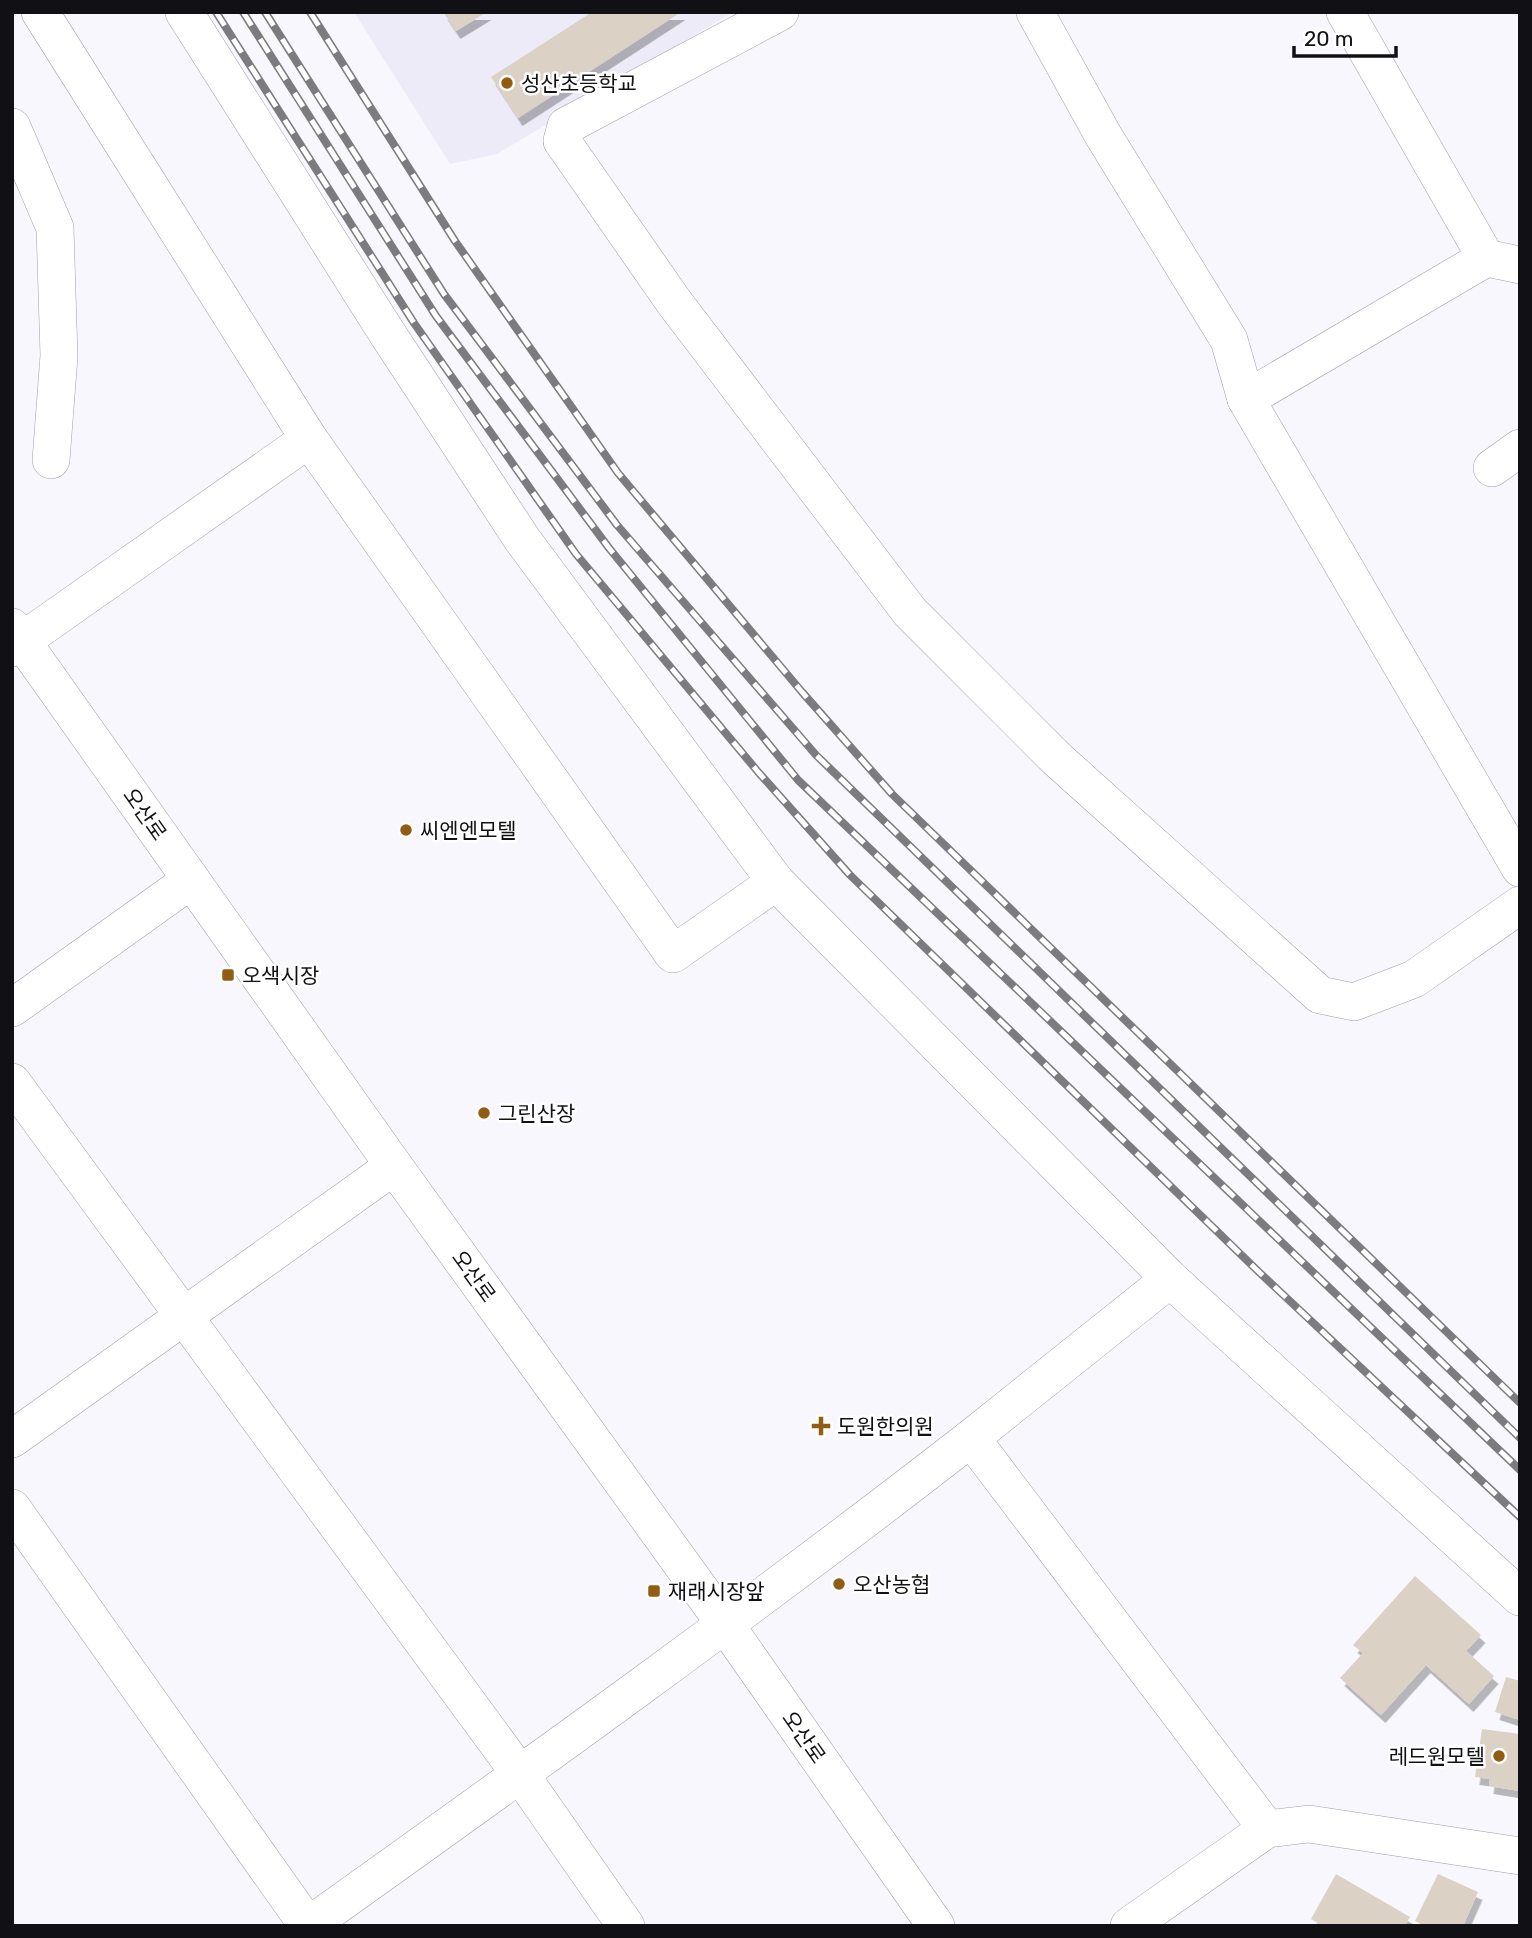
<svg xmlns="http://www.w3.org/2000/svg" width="1532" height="1938" viewBox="0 0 1532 1938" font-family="Rubik,'Noto Sans KR',sans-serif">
  <defs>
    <filter id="shadow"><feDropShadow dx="4.5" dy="8" stdDeviation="0" flood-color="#0004"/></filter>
  </defs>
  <rect width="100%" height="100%" fill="#f8f7fd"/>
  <path fill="#edebf7" d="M 354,12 L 733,12 L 497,154 L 450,164 Z"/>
  <g fill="#dcd1c5" filter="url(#shadow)">
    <path d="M 443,12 L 487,12 L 456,31 Z"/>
    <path d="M 592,12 L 681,12 L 518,118 L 491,77 Z"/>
    <path d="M 1415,1576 L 1481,1635 L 1466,1651 L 1494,1676 L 1469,1704 L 1426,1665 L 1381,1715 L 1340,1678 L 1363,1653 L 1353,1645 Z"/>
    <path d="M 1506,1677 L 1520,1681 L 1520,1720 L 1495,1712 Z"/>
    <path d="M 1482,1729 L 1520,1734 L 1520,1791 L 1489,1786 L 1490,1779 L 1475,1777 Z"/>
    <path d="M 1336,1874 L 1410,1917 L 1405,1926 L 1323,1926 L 1311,1919 Z"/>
    <path d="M 1438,1874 L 1478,1892 L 1463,1926 L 1425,1926 L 1415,1921 Z"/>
  </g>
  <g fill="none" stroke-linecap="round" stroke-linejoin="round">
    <defs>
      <g id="minor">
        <path d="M 40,12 L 309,439 L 673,954 L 776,882"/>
        <path d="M 184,12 L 387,333 L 522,539 L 776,882 L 1170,1279 L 1520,1597"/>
        <path d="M 780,12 L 566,126 L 562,141 L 674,302 L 910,612 L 1057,759 L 1320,995 L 1354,1002 L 1414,979 L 1520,905"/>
        <path d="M 1035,12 L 1103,135 L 1229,340 L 1246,399 L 1520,868"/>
        <path d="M 1345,12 L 1486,258"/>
        <path d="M 12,127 L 55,228 L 59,356 L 51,460"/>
        <path d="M 1246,399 L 1486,258 L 1520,265"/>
        <path d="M 1492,468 L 1520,448"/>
        <path d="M 12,627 L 394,1166 L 725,1624 L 936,1926"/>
        <path d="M 12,648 L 309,439"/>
        <path d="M 12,1008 L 191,880"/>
        <path d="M 12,1082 L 520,1774 L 626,1926"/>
        <path d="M 971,1438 L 1267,1829 L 1309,1824 L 1520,1856"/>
        <path d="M 12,1439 L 394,1166"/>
        <path d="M 12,1508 L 308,1926 C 531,1767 755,1606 971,1438 C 1038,1385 1104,1332 1170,1279"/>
        <path d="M 1129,1926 L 1267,1829"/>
      </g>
    </defs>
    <use href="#minor" stroke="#a19eac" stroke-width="38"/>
    <use href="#minor" stroke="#fff" stroke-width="37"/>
    <defs>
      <g id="rail">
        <path d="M 216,12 L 414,323 L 576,554 L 759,773 L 850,875 L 1260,1273 L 1520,1517"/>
        <path d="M 243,12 L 436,316 L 609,548 L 798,780 L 1520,1470"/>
        <path d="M 265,12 L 444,294 L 617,525 L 816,755 L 1520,1438"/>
        <path d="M 310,12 L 455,241 L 618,473 L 802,692 L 892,794 L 1520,1403"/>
      </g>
    </defs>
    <use href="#rail" stroke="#7c7b80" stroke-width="8"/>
    <use href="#rail" stroke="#fff" stroke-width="5" stroke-dasharray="16" stroke-linecap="butt"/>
  </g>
  <g fill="#925c12" stroke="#fff" stroke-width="2.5">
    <circle cx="507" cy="83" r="7"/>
    <circle cx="406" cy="830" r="7"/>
    <rect x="221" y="968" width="14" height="14" rx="3.5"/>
    <circle cx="484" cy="1113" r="7"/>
    <path d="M817.5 1415.5h7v7h7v7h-7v7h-7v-7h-7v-7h7z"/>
    <circle cx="839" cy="1584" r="7"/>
    <rect x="647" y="1584" width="14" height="14" rx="3.5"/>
    <circle cx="1499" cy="1756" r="7"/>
  </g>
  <g text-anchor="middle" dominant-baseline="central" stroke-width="5" stroke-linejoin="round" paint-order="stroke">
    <g font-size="21" fill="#111014" stroke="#fff" text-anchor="start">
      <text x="521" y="83">성산초등학교</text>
      <text x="420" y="830">씨엔엔모텔</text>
      <text x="242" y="975">오색시장</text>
      <text x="498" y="1113">그린산장</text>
      <text x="837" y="1426">도원한의원</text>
      <text x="853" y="1584">오산농협</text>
      <text x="668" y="1591">재래시장앞</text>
      <text x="1485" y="1756" text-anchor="end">레드원모텔</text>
    </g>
    <g font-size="21" fill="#111014" stroke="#fff">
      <text transform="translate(145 814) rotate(55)">오산로</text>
      <text transform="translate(474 1276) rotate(54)">오산로</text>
      <text transform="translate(804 1737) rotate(55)">오산로</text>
    </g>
  </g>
  <rect width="1532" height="1938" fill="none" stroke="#111014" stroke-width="28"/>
  <path d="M1294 46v10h102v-10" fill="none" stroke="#111014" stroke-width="3.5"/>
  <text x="1304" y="46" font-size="21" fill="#111014" stroke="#ffffff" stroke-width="5" paint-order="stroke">20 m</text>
</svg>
